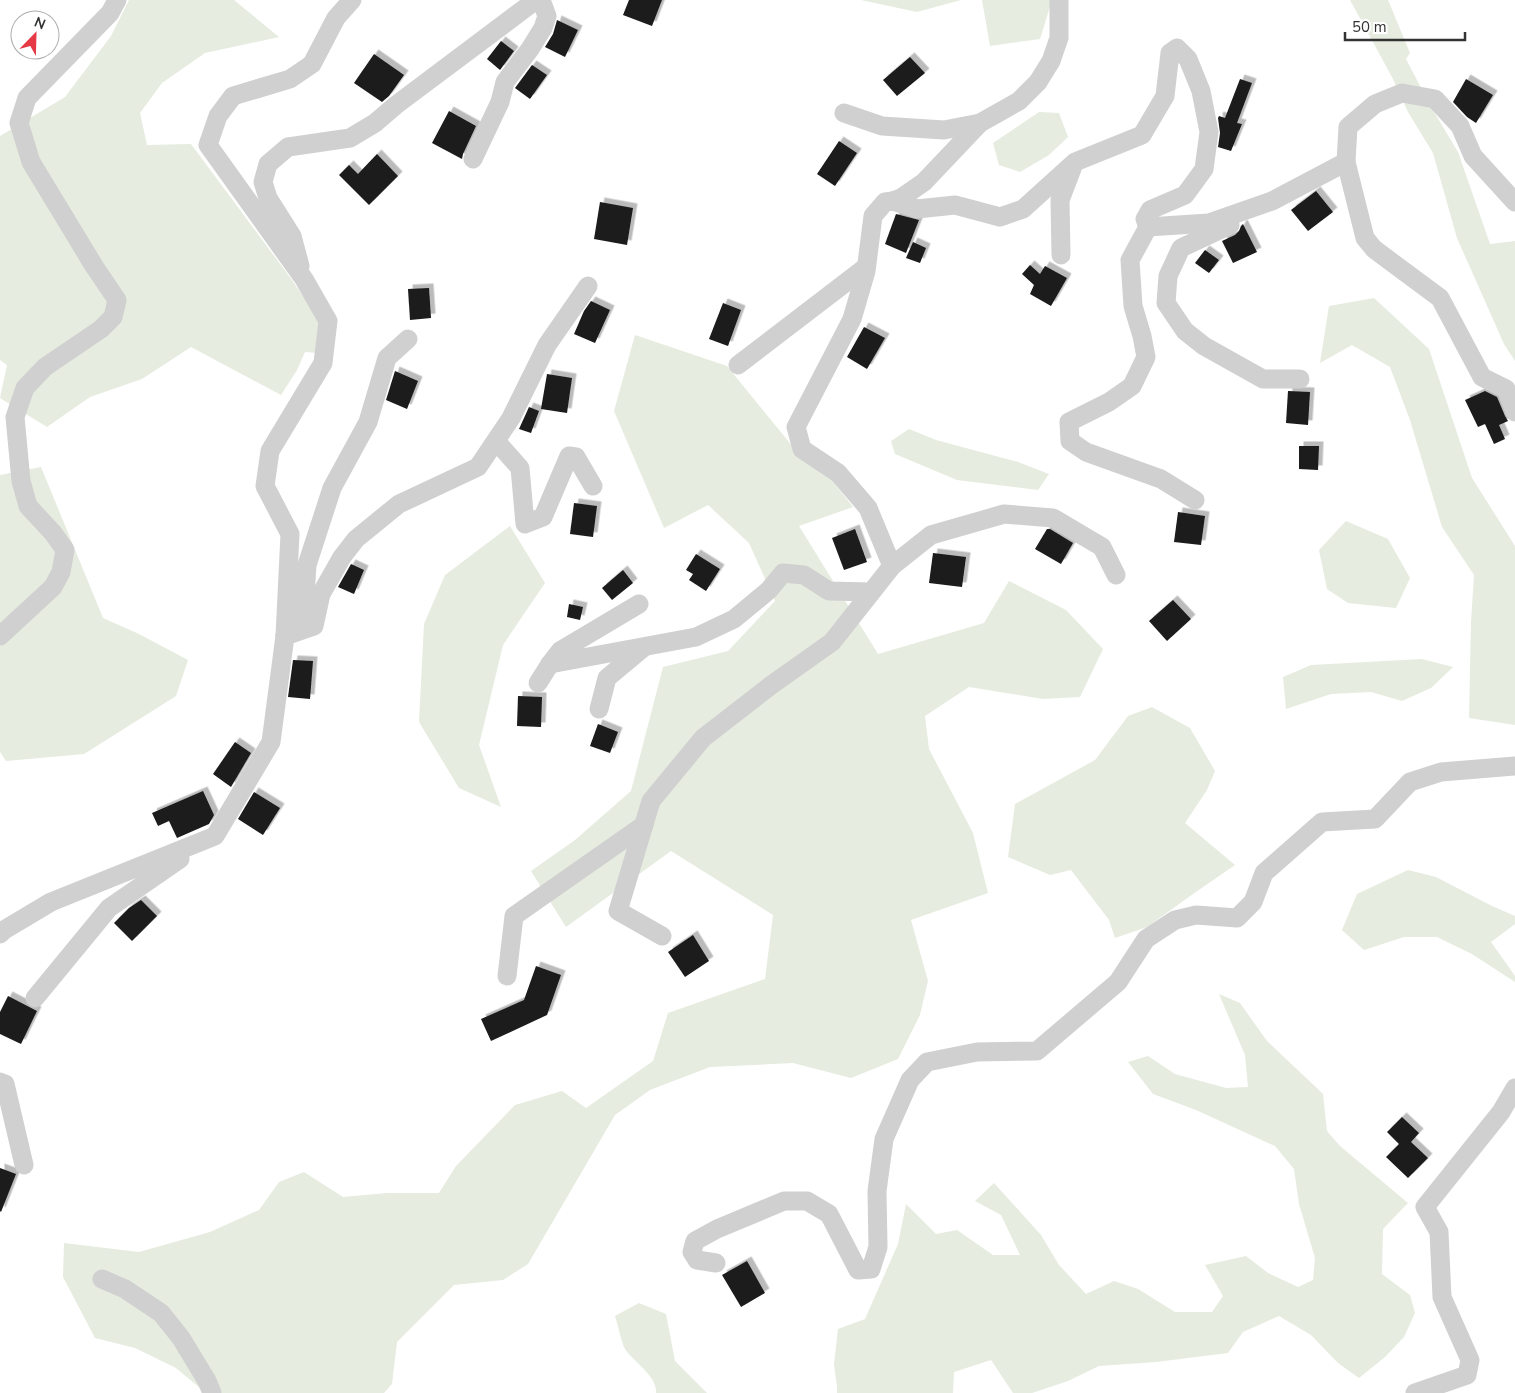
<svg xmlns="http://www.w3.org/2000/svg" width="1515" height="1393" viewBox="0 0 1515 1393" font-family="'Nunito Sans',sans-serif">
  <defs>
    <filter id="shadow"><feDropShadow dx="4.5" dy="-4.5" stdDeviation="0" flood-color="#0004"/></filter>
  </defs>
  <rect width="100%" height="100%" fill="#fff"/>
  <g fill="#e6ecdf">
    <path d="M 129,0 L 234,0 L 279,37 L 205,53 L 162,83 L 140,113 L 147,145 L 191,144 L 292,280 L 319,320 L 318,353 L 305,352 L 297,370 L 281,395 L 191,347 L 142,379 L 90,397 L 47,427 L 0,398 L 7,365 L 0,360 L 0,136 L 65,97 L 111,36 Z"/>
    <path d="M 861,0 L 961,0 L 917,12 Z"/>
    <path d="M 982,0 L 1052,0 L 1040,39 L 990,46 Z"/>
    <path d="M 1350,0 L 1388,0 L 1410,53 L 1406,59 L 1431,107 L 1458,152 L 1490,244 L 1515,241 L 1515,361 L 1504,344 L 1457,238 L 1433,153 L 1408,112 L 1392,77 Z"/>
    <path d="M 1039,112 L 1059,113 L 1068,137 L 1049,155 L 1020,172 L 999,165 L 993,143 Z"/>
    <path d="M 1374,298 L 1429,349 L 1472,478 L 1515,546 L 1515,725 L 1469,718 L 1471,622 L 1474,575 L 1442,527 L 1410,420 L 1390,367 L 1352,345 L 1320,363 L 1329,306 Z"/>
    <path d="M 635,335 L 727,366 L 802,458 L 826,473 L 853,507 L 799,526 L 878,654 L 984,623 L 1009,581 L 1066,610 L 1103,649 L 1080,697 L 1043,699 L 969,687 L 925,716 L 929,749 L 973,833 L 988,893 L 911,920 L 928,981 L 920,1015 L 898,1059 L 851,1078 L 793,1063 L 710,1067 L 650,1090 L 615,1115 L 528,1264 L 503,1280 L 454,1285 L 397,1342 L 392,1384 L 384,1393 L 206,1393 L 176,1368 L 135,1348 L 95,1338 L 63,1277 L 64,1243 L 139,1252 L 210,1232 L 259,1210 L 279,1182 L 304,1172 L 343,1197 L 387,1193 L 439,1193 L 456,1166 L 515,1105 L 562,1091 L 586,1108 L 653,1061 L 668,1013 L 765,979 L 773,915 L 671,851 L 566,927 L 531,871 L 575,840 L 631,791 L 663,667 L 728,651 L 775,601 L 749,543 L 708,505 L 664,528 L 614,411 Z"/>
    <path d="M 909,429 L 936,440 L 1018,462 L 1049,474 L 1038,490 L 957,480 L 895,454 L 891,441 Z"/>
    <path d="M 41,467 L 103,618 L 139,634 L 188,660 L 176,696 L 84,754 L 6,761 L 0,752 L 0,475 Z"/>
    <path d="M 1346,521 L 1388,539 L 1410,578 L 1396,608 L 1348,603 L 1327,589 L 1319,550 Z"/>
    <path d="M 510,526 L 545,583 L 503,645 L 479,745 L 501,807 L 459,788 L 419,722 L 424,624 L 445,575 Z"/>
    <path d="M 1422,659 L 1453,667 L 1431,688 L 1402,701 L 1371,692 L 1331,694 L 1286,709 L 1283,677 L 1311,665 Z"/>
    <path d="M 1152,707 L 1190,728 L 1215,771 L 1207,790 L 1185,823 L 1235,865 L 1193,894 L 1147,927 L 1115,938 L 1109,920 L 1071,870 L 1050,875 L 1008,857 L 1015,804 L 1095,760 L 1128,716 Z"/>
    <path d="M 1408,870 L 1436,877 L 1492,906 L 1515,916 L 1515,924 L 1491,942 L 1515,976 L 1515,982 L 1472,954 L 1437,937 L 1404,937 L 1364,950 L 1342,930 L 1357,894 Z"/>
    <path d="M 1219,994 L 1240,1003 L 1267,1041 L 1323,1094 L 1327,1131 L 1340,1146 L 1408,1203 L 1383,1229 L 1382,1274 L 1410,1295 L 1415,1313 L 1404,1337 L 1385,1357 L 1359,1378 L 1338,1363 L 1311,1335 L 1279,1316 L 1243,1332 L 1228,1353 L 1156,1362 L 1099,1366 L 1068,1381 L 1032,1393 L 1013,1393 L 991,1360 L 954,1372 L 953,1393 L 837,1393 L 837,1387 L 834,1364 L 838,1329 L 865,1319 L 898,1244 L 906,1204 L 936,1234 L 957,1230 L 993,1255 L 1020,1255 L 1001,1215 L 975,1201 L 994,1183 L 1041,1235 L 1059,1265 L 1086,1294 L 1114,1281 L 1138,1289 L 1175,1312 L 1212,1312 L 1223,1296 L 1205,1265 L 1246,1256 L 1268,1273 L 1298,1287 L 1313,1280 L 1315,1258 L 1299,1204 L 1294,1169 L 1275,1146 L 1196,1110 L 1153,1094 L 1128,1062 L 1148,1056 L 1175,1074 L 1226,1088 L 1248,1087 L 1245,1055 Z"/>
    <path d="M 639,1303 L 666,1314 L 675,1361 L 707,1393 L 656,1393 C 658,1377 633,1361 625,1349 C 621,1341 618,1325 615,1316 Z"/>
  </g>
  <g fill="#1a1a1a" filter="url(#shadow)">
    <path d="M 629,0 L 662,0 L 652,26 L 623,15 Z"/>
    <path d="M 557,20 L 578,30 L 565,57 L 545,47 L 553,34 Z"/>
    <path d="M 501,41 L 514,51 L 500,70 L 487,59 Z"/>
    <path d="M 374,54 L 404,75 L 389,96 L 382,102 L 354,83 Z"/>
    <path d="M 910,57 L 925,73 L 897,96 L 883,80 Z"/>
    <path d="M 532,65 L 547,75 L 530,99 L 515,88 Z"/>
    <path d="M 1240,79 L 1252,83 L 1237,123 L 1242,124 L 1231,151 L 1218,147 L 1220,133 L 1218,118 L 1219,116 L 1225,118 Z"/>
    <path d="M 1466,79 L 1493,95 L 1476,123 L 1467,117 L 1453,102 Z"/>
    <path d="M 449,111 L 476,126 L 463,154 L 462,159 L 432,143 Z"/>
    <path d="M 839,141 L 857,153 L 835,186 L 817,174 Z"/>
    <path d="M 377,154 L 398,176 L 369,205 L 339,175 L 349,165 L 358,174 Z"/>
    <path d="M 1316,191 L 1333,212 L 1308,231 L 1291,210 Z"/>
    <path d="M 600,202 L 633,208 L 627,245 L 594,239 Z"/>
    <path d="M 896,214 L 919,220 L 906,253 L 885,244 Z"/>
    <path d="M 1243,224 L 1257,252 L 1233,263 L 1222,241 L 1235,235 L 1239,231 L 1241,226 Z"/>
    <path d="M 913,242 L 926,248 L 920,263 L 906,258 Z"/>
    <path d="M 1205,250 L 1219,260 L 1209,273 L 1195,263 Z"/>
    <path d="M 1030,265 L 1040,274 L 1045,266 L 1067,278 L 1051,306 L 1030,294 L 1034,285 L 1022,274 Z"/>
    <path d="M 429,288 L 431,318 L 410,320 L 408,289 Z"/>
    <path d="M 591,301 L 610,310 L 595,343 L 574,334 L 584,311 Z"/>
    <path d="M 723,303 L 741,310 L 728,346 L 709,339 Z"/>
    <path d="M 864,327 L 885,338 L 867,369 L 847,357 Z"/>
    <path d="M 395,371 L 418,381 L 407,409 L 386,400 Z"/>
    <path d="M 547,374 L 572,378 L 567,413 L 541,409 Z"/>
    <path d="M 1288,391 L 1310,392 L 1308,425 L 1286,423 Z"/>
    <path d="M 1485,391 L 1497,397 L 1505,416 L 1508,421 L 1499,425 L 1505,439 L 1494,444 L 1485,424 L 1478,427 L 1465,400 Z"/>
    <path d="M 529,407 L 539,411 L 531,433 L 519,429 Z"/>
    <path d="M 1299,446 L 1319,446 L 1318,470 L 1299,469 Z"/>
    <path d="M 574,503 L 597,506 L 593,537 L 570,534 Z"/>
    <path d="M 1178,512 L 1205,516 L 1201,545 L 1174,542 Z"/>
    <path d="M 855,529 L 867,562 L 844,570 L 832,538 Z"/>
    <path d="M 1047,529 L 1050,529 L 1073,543 L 1061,564 L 1035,549 Z"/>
    <path d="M 933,553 L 966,557 L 962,587 L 929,583 Z"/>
    <path d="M 696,554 L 720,569 L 706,591 L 689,580 L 693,574 L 686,570 Z"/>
    <path d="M 351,564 L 364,570 L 354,594 L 338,587 Z"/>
    <path d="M 623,570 L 633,583 L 612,600 L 602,588 Z"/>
    <path d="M 1173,600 L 1191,619 L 1167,641 L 1149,621 Z"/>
    <path d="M 569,604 L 583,607 L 580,620 L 567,617 Z"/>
    <path d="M 293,660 L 313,661 L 310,699 L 288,697 Z"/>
    <path d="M 518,696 L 542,697 L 541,727 L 517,726 Z"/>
    <path d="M 598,724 L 618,732 L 610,753 L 590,746 Z"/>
    <path d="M 235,742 L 251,753 L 231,787 L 213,774 Z"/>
    <path d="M 203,791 L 214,815 L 209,824 L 177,838 L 169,821 L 158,826 L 152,813 Z"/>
    <path d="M 254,792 L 280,808 L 263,835 L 238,819 Z"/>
    <path d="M 141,900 L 157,916 L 132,941 L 114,923 L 129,908 Z"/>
    <path d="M 693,935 L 709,961 L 685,977 L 668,952 Z"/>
    <path d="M 536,966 L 561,975 L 547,1015 L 491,1041 L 481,1019 L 524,1000 Z"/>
    <path d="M 8,996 L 37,1011 L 21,1044 L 0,1034 L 0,1012 Z"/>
    <path d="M 1402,1117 L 1419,1133 L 1411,1142 L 1428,1158 L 1408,1178 L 1386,1157 L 1399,1144 L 1387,1132 Z"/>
    <path d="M 0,1168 L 16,1174 L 1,1212 L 0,1211 Z"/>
    <path d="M 747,1261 L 765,1293 L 741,1307 L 722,1275 Z"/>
  </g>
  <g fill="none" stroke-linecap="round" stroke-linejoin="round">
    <g stroke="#d0d0d0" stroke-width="19">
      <path d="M 844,113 L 882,126 L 944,130 L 980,123"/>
      <path d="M 473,159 L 500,102 L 505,82 L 530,49 L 543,28 L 547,16 L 541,0"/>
      <path d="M 1346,162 L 1365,238 L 1374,249 L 1440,298 L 1482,377 L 1506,389 L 1515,412"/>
      <path d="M 893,201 L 901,198 L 924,182 L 980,123 L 1019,101 L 1038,82 L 1051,61 L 1059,38 L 1059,0"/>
      <path d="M 1230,225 L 1181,248 L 1168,276 L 1166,303 L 1185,331 L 1204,346 L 1263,379 L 1300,379"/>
      <path d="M 1148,227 L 1130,260 L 1133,306 L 1142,336 L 1146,357 L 1132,386 L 1109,402 L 1069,422 L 1070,441 L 1086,452 L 1161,479 L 1195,500"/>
      <path d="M 1061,255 L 1060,200 L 1073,166"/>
      <path d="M 300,266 L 292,236 L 268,198 L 263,182 L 268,164 L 288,147 L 350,138 L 375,123 L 396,105 L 536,0"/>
      <path d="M 738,365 L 866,267"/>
      <path d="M 496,441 L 520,468 L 525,524 L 543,517 L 569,456 L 576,457 L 593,486"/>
      <path d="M 892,566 L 868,508 L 838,473 L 802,449 L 796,427 L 852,319 L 866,271 L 873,216 L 885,202 L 893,201 L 917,209 L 955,205 L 1000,217 L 1023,209 L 1075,162 L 1142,135 L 1165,96 L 1170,53 L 1177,48 L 1188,59 L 1201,91 L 1209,132 L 1204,169 L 1185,195 L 1150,210 L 1145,219 L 1148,227 L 1209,223 L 1272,201 L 1346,162 L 1348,127 L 1375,104 L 1402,93 L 1435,99 L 1460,126 L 1473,156 L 1515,202"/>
      <path d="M 639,604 L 560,651 L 550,664 L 696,637 L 734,619 L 769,590 L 783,573 L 804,575 L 829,591 L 871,592"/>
      <path d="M 0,636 L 53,587 L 61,572 L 65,550 L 53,533 L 28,506 L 21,481 L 15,417 L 25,388 L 45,367 L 101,329 L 113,317 L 117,300 L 94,266 L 31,162 L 19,123 L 27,98 L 110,13 L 117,0"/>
      <path d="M 285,636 L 314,626 L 321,594 L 342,557 L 356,539 L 399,504 L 478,467 L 511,418 L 547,345 L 588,286"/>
      <path d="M 285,636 L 304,612 L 307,565 L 332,488 L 368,422 L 387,358 L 408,339"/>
      <path d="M 538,683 L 550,664"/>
      <path d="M 599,709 L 607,678 L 643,648"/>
      <path d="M 0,934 L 4,930 L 51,902 L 215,836 L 271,742 L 285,636 L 290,534 L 265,486 L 270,451 L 323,363 L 328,321 L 304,279 L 208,145 L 218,116 L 233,96 L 290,79 L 312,64 L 336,18 L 352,0"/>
      <path d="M 662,936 L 618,911 L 651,801 L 703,738 L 770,686 L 832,642 L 892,566 L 931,535 L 1004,514 L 1053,518 L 1102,547 L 1116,575"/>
      <path d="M 507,976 L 514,916 L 644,825"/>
      <path d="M 35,998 L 109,908 L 180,859"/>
      <path d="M 0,1082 L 5,1084 L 24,1165"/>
      <path d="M 716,1263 L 697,1260 L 692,1252 L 695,1241 L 717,1229 L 784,1201 L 807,1201 L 829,1214 L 858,1270 L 871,1269 L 878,1247 L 877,1191 L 884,1139 L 910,1080 L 927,1062 L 977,1052 L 1037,1051 L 1118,982 L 1146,939 L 1175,920 L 1196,915 L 1237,918 L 1253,902 L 1264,873 L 1322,822 L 1375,819 L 1410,782 L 1441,772 L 1515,766"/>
      <path d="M 102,1279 L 125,1289 L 161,1313 L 181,1338 L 207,1381 L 212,1393"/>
      <path d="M 1415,1393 L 1467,1375 L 1470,1360 L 1442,1297 L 1439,1232 L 1425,1207 L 1501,1112 L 1515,1088"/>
    </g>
  </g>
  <g transform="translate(35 35) rotate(23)"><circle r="24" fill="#ffffff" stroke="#adadad"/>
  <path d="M0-4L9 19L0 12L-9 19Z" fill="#e63946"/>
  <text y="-8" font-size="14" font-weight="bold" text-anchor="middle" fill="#333333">N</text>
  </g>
  <path d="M1345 32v8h120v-8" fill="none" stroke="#333333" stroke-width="2.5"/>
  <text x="1352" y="32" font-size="15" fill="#333333" stroke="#ffffff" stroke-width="4" paint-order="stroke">50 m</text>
</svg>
